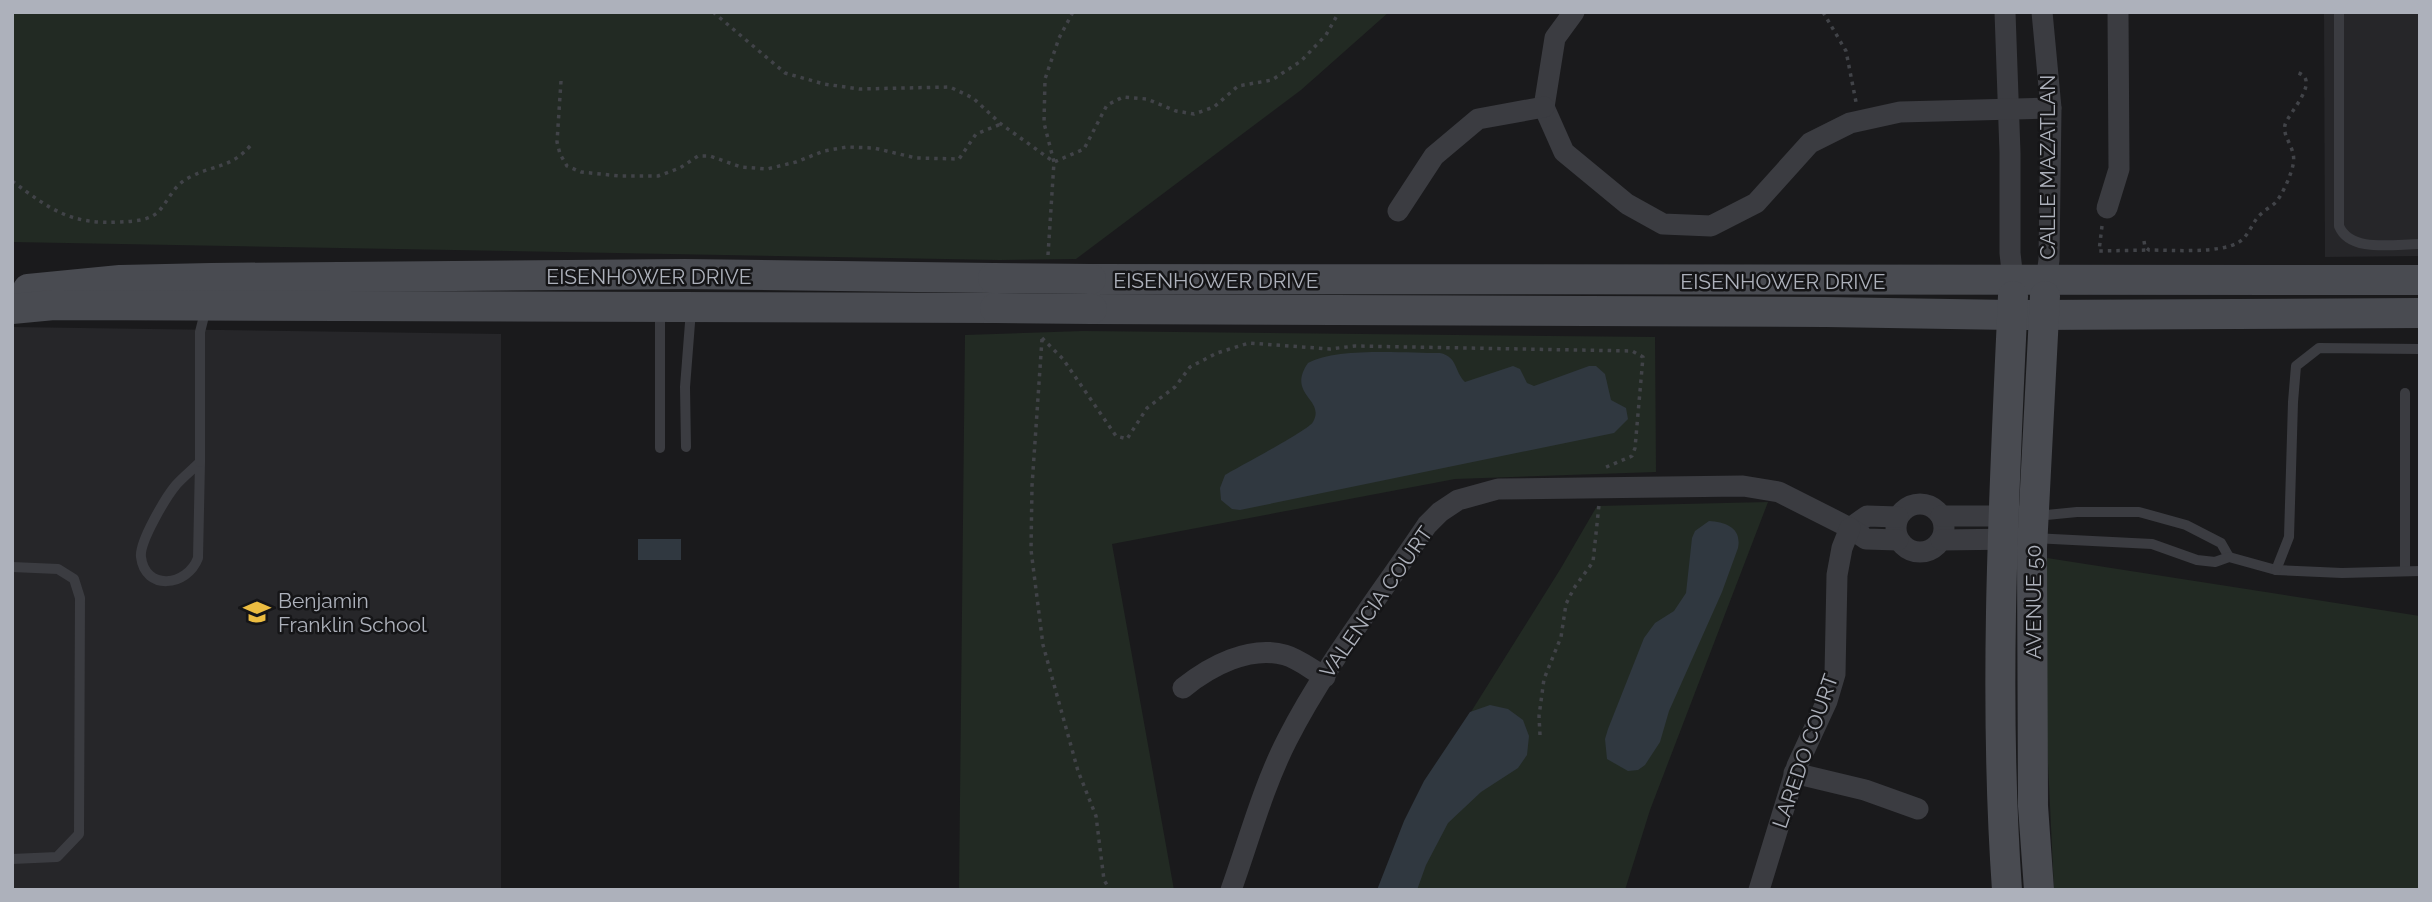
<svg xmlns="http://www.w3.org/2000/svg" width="2432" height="902" viewBox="0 0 2432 902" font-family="Raleway,sans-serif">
  <rect width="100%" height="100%" fill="#1a1a1c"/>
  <g fill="#262629">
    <path d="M 2324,12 L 2420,12 L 2420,256 L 2325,257 Z"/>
    <path d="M 12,327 L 501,334 L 501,890 L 12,890 Z"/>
  </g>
  <g fill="#222a23">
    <path d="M 12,12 L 1389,12 L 1301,90 L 1076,259 L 1000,260 L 12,242 Z"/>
    <path d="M 1083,331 L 1655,337 L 1656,472 L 1455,479 L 1112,544 L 1174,890 L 959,890 L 965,335 Z"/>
    <path d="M 1768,502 L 1650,810 L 1625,890 L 1383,890 L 1429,779 L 1561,568 L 1597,506 Z"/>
    <path d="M 2047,558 L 2420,616 L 2420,890 L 2054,890 L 2045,700 Z"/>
  </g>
  <g fill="#303840">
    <path d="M 1440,353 C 1458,357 1454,371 1465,382 L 1513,366 L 1520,369 L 1527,383 L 1534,386 L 1589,366 L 1596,366 L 1605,374 L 1611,400 L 1626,408 L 1628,419 L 1614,433 L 1240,510 L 1232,509 L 1221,500 L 1220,488 L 1225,475 C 1238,467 1309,430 1313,422 C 1326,399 1286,395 1308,363 C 1336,347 1406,353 1440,353 Z"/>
    <path d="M 1709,521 C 1726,522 1742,528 1738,548 L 1722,592 L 1669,711 L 1660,742 L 1645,765 L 1638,770 L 1628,771 L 1607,759 L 1605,739 L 1608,729 L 1644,638 L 1655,623 L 1674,611 L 1686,593 L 1692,538 L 1695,531 Z"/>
    <rect x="638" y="539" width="43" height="21"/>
    <path d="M 1490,705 L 1508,709 L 1523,720 L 1529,736 L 1527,755 L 1518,768 L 1481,792 L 1448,823 L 1426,865 L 1417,890 L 1377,890 L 1404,821 L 1424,781 L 1470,712 Z"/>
  </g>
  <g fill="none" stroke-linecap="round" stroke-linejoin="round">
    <g stroke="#414348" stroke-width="3.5" stroke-dasharray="3.5 5" stroke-linecap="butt">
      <path d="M 713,12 L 785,73 L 824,84 L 859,89 L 950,87 L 973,98 L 1001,124 L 1054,162 L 1084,149 L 1107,105 L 1123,97 L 1147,99 L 1176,111 L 1194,114 L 1214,107 L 1238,86 L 1272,80 L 1301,61 L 1326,35 L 1339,12"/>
      <path d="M 1823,12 L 1846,51 L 1856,102"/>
      <path d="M 561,81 L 557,142 L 560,154 L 567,166 L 581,172 L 620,176 L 658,176 L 680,168 L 698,156 L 710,156 L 741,167 L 767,169 L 796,162 L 824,151 L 847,147 L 874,148 L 916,158 L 959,159 L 976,134 L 1001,124"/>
      <path d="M 12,181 C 51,210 71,225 121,222 C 133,221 147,221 157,213 C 169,201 173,185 190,177 C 215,164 230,169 251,145"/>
      <path d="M 2102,226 L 2099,251 L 2149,250"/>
      <path d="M 2144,241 L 2145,247 L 2149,250 C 2172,250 2219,254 2239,242 C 2250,235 2252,221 2262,213 C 2266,209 2271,207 2275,203 C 2282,196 2291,175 2293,165 C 2297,148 2282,138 2285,125 C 2288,113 2324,78 2295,72"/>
      <path d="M 1048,255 L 1054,162 L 1044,123 L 1045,79 L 1059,38 L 1073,12"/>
      <path d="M 1042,338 L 1063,359 L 1116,436 L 1127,439 L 1147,408 L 1175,387 L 1190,367 L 1217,353 L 1249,343 L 1330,349 L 1355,346 L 1632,351 L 1643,357 L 1635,448 L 1632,456 L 1604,468"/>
      <path d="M 1042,339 L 1032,486 L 1031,550 L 1043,645 L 1078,771 L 1096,816 L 1104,880 L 1110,890"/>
      <path d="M 1540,735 L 1539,716 L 1544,679 L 1561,637 L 1566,604 L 1574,588 L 1593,562 L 1599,505"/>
    </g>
    <g stroke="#3b3c41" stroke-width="10">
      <path d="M 2339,12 L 2339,226 C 2350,253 2394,244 2420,244"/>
      <path d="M 660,310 L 660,448"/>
      <path d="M 2405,393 L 2405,571"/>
      <path d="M 686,447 L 685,387 L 691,310"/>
      <path d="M 200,462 L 198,558 C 187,587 145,591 141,557 C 139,542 166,497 176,485 C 183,477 192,470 200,462 Z"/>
      <path d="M 200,462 L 200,332 L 206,308"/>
      <path d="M 2036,516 L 2077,512 L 2139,512 L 2186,525 L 2221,543 L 2229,557"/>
      <path d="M 2033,538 L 2152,544 L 2197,560 L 2215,562 L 2229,557 L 2276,570 L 2342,573 L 2420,571"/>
      <path d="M 12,567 L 58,569 L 74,579 L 80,598 L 79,834 L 57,857 L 12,859"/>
      <path d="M 2276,570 L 2289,537 L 2293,402 L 2296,366 L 2319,348 L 2420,349"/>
    </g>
    <g stroke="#3b3c41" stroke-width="21">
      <path d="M 2005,12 L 2010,153 L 2010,253 L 2013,280"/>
      <path d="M 2042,12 L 2051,108 L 2049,260 L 2046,281"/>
      <path d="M 1544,107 L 1564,152 L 1627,204 L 1663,224 L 1711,226 L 1756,203 L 1810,143 L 1850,123 L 1900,112 L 2051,108"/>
      <path d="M 1544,107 L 1555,38 L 1574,12"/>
      <path d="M 2107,208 L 2119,169 L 2118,12"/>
      <path d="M 1398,211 L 1434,156 L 1478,119 L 1544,107"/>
      <circle cx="1920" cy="528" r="24"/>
      <path d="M 1941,516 L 2018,516"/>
      <path d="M 1850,528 L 1867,516 L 1898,517"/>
      <path d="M 1941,540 L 2016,539"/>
      <path d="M 1183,688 C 1210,666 1250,645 1285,655 C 1299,659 1312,670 1325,677"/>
      <path d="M 1794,773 L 1865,790 L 1918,809"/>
      <path d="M 1231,890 C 1249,840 1263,787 1287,740 C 1324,667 1381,594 1427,525 L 1440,512 L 1458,500 L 1498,489 L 1743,486 L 1779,492 L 1850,528 L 1866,539 L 1898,540"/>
      <path d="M 1759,890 L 1797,766 L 1827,701 L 1835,674 L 1837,575 L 1842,548 L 1850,528"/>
    </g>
    <g stroke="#494b51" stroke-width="30">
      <path d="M 1091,279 L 2420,280"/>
      <path d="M 28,289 L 120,280 L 211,278 L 685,274 L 993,278"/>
      <path d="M 12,309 L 54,305 L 995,308"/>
      <path d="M 1092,309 L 1826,312 L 2012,315 L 2420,313"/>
      <path d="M 2007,890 C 1993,692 2004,493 2013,296"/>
      <path d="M 2039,890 L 2033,806 L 2032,548 L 2045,296"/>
    </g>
    <g stroke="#494b51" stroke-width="30">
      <path d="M 993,278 L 1091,279"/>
      <path d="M 995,308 L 1092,309"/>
    </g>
  </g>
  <defs>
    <symbol id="school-bare" viewBox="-9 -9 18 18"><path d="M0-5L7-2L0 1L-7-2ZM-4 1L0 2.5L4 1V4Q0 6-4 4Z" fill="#edbd41" stroke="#151517" stroke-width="2.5" paint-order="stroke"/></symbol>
  </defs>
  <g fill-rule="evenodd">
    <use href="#school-bare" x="238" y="593" width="38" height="38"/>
  </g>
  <g text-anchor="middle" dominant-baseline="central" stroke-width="5" stroke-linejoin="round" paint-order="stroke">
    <g font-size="21" fill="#adb1bb" stroke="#151517">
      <text transform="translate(2047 167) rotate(-90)">CALLE MAZATLAN</text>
      <text x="649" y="276">EISENHOWER DRIVE</text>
      <text x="1216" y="280">EISENHOWER DRIVE</text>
      <text x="1783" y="281">EISENHOWER DRIVE</text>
      <text transform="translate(1376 602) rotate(-55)">VALENCIA COURT</text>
      <text transform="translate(2033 602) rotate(-90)">AVENUE 50</text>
      <text transform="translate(1805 751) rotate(-71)">LAREDO COURT</text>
    </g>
    <g font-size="21" fill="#adb1bb" stroke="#151517" text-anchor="start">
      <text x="278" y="600">Benjamin<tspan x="278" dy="24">Franklin School</tspan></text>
    </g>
  </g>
  <rect width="2432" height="902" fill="none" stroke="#adb1bb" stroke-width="28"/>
</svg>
